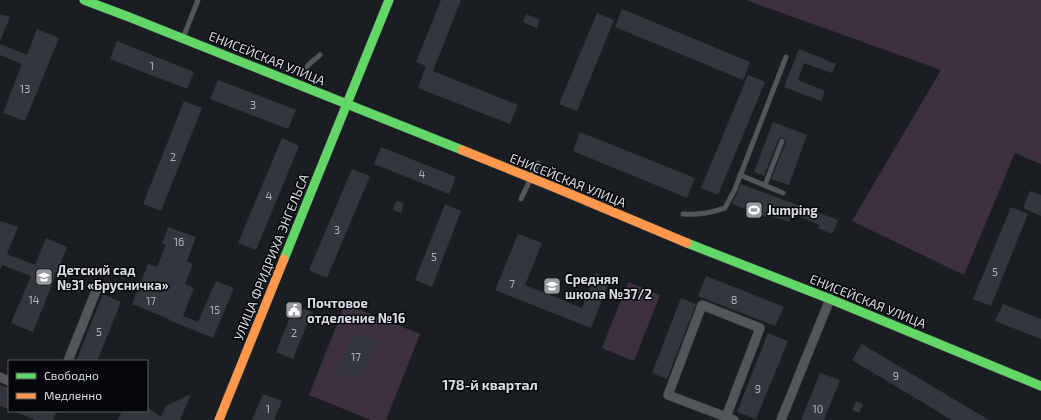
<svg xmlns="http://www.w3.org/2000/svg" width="1041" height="420" viewBox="0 0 1041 420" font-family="'Exo 2',sans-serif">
  <rect width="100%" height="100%" fill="#1a1e22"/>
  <g fill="#3d3140">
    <path d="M 746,0 L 1041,0 L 1041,164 L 1015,153 L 964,275 L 852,221 L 941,70 Z"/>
    <path d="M 628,282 L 660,295 L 634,361 L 602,348 Z"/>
    <path d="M 345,304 L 420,334 L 386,420 L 371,420 L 309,395 Z"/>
  </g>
  <g fill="#34363d">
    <path d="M 441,0 L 461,0 L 433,71 L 518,105 L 510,124 L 418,88 L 426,66 L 416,62 Z"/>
    <path d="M 622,9 L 750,62 L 743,80 L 615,27 Z"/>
    <path d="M 597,13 L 614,20 L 577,111 L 559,104 Z"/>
    <path d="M 0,14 L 10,17 L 0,41 Z"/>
    <path d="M 526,14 L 540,20 L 537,28 L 523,22 Z"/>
    <path d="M 37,29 L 59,38 L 25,121 L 3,113 L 22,64 L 0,55 L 0,44 L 27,55 Z"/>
    <path d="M 117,41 L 194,72 L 187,89 L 110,59 Z"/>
    <path d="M 799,49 L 836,64 L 832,73 L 804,63 L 798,80 L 825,91 L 821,101 L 784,87 Z"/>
    <path d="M 748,75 L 765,82 L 718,195 L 701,188 Z"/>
    <path d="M 218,80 L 296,110 L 288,129 L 210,99 Z"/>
    <path d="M 184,101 L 202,108 L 161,211 L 143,204 Z"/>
    <path d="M 773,122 L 807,135 L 789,185 L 771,179 L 786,142 L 785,139 L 783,137 L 780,138 L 778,140 L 764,176 L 754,172 Z"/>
    <path d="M 580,132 L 695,178 L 687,198 L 573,151 Z"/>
    <path d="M 282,138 L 299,146 L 256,250 L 238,243 Z"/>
    <path d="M 381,147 L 456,177 L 449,194 L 374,164 Z"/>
    <path d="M 352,169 L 370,176 L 327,278 L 309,270 Z"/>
    <path d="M 741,184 L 838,220 L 832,234 L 818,228 L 820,225 L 793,214 L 789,222 L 767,215 L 767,217 L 732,204 Z"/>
    <path d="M 1030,191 L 1041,195 L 1041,216 L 1023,208 Z"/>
    <path d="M 396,201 L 404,203 L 401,213 L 393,210 Z"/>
    <path d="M 445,204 L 461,211 L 432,287 L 415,280 Z"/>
    <path d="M 1011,207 L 1028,214 L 991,306 L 973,299 Z"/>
    <path d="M 0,221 L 18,227 L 7,254 L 35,265 L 46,238 L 67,247 L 33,332 L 11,323 L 31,276 L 2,265 L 0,270 Z"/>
    <path d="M 168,227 L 196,237 L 187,261 L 193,264 L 185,284 L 194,288 L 183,316 L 198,322 L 216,281 L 234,288 L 213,338 L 169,320 L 169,319 L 132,304 L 148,264 L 157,267 L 166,245 L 162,244 Z"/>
    <path d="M 518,234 L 542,243 L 525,285 L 582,308 L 596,273 L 610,280 L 591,328 L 495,290 Z"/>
    <path d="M 706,276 L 784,307 L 775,326 L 698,296 Z"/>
    <path d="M 103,294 L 121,302 L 97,361 L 76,361 Z"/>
    <path d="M 681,298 L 696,304 L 667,379 L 652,373 Z"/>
    <path d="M 1003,304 L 1041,319 L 1041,339 L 995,321 Z"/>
    <path d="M 295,305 L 312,312 L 293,359 L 276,352 Z"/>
    <path d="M 353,332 L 376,341 L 359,381 L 336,372 Z"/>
    <path d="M 768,333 L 788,341 L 756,419 L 737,412 Z"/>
    <path d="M 862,344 L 947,395 L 989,420 L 952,420 L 852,360 Z"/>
    <path d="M 820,373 L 840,380 L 824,420 L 801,420 Z"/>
    <path d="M 0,385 L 9,388 L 9,409 L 0,406 Z"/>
    <path d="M 191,394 L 180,420 L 118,420 L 122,411 L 147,411 L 147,407 L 161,417 L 166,406 Z"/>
    <path d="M 263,394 L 282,401 L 274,420 L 252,420 Z"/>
    <path d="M 856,401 L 863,404 L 859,413 L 852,410 Z"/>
    <path d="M 14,411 L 57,411 L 53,420 L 35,420 Z"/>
  </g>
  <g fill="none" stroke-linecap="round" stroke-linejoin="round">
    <defs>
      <g id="lane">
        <path d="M 183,38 L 198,0"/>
        <path d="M 306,70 L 308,65 L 320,55"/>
        <path d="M 740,175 L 783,193"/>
        <path d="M 765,185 L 782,141"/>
        <path d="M 521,199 L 538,163"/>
        <path d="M 683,214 C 700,215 709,213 725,208 L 735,189 L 786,57"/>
      </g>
      <g id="street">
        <path d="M 68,361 L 96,291"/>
        <path d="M 0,377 L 9,381"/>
        <path d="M 726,417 L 760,328 L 702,305 L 668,395 L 734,420"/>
        <path d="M 781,420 L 830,299"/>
      </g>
      <g id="fast">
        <path d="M 84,0 L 129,17 L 462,150"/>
        <path d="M 687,243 L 830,299 L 1041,386"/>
        <path d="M 284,259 L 389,0"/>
      </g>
      <g id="slow">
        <path d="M 462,150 L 556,188 L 687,243"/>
        <path d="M 219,420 L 284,259"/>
      </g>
    </defs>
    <use href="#lane" stroke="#383b3e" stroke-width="5.5"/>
    <use href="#street" stroke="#383b3e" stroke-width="10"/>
    <use href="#fast" stroke="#383b3e" stroke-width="10"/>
    <use href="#slow" stroke="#383b3e" stroke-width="10"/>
    <use href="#lane" stroke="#535659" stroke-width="4.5"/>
    <use href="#street" stroke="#535659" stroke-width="9"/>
    <use href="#fast" stroke="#63d668" stroke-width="9"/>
    <use href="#slow" stroke="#ff974d" stroke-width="9"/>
  </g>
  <defs>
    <symbol id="stadium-square" viewBox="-11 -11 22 22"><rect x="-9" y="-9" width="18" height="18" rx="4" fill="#969a9f" stroke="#05070b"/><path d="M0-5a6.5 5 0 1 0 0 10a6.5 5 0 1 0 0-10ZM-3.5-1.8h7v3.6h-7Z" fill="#fff"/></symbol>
    <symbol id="school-square" viewBox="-11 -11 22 22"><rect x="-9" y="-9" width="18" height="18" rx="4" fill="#969a9f" stroke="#05070b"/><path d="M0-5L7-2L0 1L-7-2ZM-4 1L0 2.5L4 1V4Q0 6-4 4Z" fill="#fff"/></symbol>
    <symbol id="civic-square" viewBox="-11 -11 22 22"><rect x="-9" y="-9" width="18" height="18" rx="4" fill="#969a9f" stroke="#05070b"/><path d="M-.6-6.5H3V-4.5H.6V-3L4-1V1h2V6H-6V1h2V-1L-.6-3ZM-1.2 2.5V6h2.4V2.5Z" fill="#fff"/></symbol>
  </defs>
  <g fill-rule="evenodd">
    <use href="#stadium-square" x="744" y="200" width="20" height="20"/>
    <use href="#school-square" x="34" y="267" width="20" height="20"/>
    <use href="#school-square" x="542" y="276" width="20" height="20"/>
    <use href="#civic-square" x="284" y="300" width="20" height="20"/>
  </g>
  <g text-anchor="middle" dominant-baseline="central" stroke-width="3" stroke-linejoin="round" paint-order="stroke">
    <g font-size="11" fill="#afb3ba">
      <text x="152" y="65">1</text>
      <text x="25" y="88">13</text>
      <text x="253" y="104">3</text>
      <text x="173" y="156">2</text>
      <text x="422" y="173">4</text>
      <text x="269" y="195">4</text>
      <text x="337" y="229">3</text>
      <text x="179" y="241">16</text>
      <text x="434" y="256">5</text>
      <text x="995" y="271">5</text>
      <text x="512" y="283">7</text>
      <text x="34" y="299">14</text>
      <text x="734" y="299">8</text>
      <text x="151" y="300">17</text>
      <text x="215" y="309">15</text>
      <text x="99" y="331">5</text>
      <text x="294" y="332">2</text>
      <text x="356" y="356">17</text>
      <text x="896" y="375">9</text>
      <text x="758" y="388">9</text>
      <text x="268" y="408">1</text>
      <text x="818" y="408">10</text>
    </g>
    <g font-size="13" fill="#d8dde3" stroke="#05070b">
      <text transform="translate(267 58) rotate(22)">ЕНИСЕЙСКАЯ УЛИЦА</text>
      <text transform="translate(568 180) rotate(22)">ЕНИСЕЙСКАЯ УЛИЦА</text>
      <text transform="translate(271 257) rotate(-68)">УЛИЦА ФРИДРИХА ЭНГЕЛЬСА</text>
      <text transform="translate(868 301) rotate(22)">ЕНИСЕЙСКАЯ УЛИЦА</text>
    </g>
    <g font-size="13" font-weight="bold" fill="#d8dde3" stroke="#05070b" text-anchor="start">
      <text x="767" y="210">Jumping</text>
      <text x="57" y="270">Детский сад<tspan x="57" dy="15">№31 «Брусничка»</tspan></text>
      <text x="565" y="279">Средняя<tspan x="565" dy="15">школа №37/2</tspan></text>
      <text x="307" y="303">Почтовое<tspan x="307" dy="15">отделение №16</tspan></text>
    </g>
    <g font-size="14" font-weight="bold" fill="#d8dde3" stroke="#05070b">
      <text x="490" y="384">178-й квартал</text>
    </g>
  </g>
  <rect x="8" y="360" width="140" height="52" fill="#05070b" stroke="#595d61"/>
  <rect x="16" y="373" width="20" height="6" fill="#63d668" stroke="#595d61"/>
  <text x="44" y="380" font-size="12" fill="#d8dde3">Свободно</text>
  <rect x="16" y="393" width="20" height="6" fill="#ff974d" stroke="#595d61"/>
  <text x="44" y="400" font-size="12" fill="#d8dde3">Медленно</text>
</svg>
